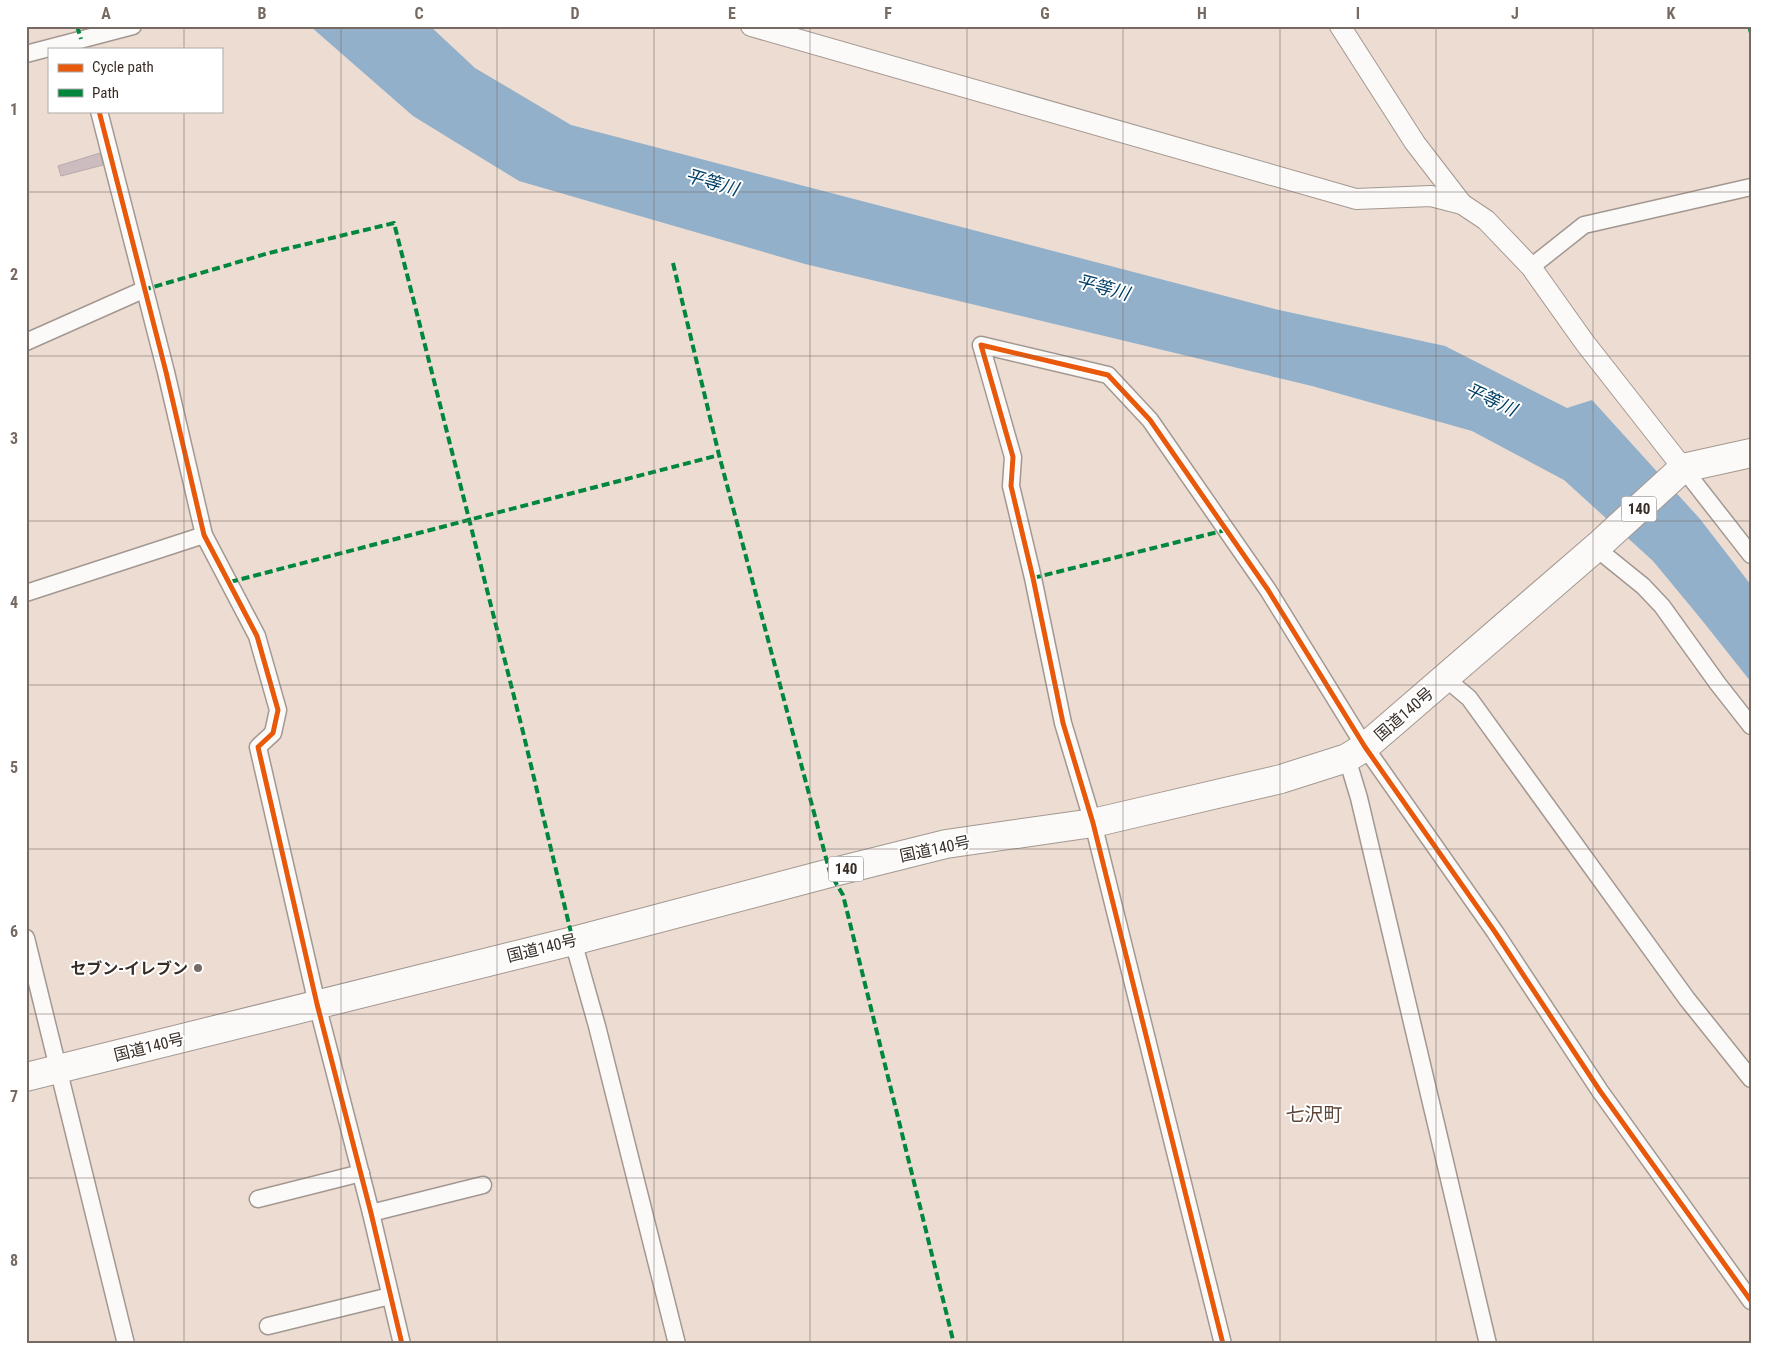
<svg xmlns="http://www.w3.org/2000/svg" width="1777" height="1370" viewBox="0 0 1777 1370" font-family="'Roboto Condensed','Noto Sans JP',sans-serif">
  <rect width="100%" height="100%" fill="#ecdcd2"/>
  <path fill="#92b0c9" d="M 310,26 L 430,26 L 475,68 L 571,125 L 1279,310 L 1445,346 L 1567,408 L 1592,400 L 1700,519 L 1751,585 L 1751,682 L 1701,619 L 1653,561 L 1564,480 L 1472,431 L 1312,386 L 805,264 L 519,181 L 413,116 Z"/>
  <path fill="#ccbcbf" stroke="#b6aaa9" d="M 100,153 L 103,165 L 61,176 L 58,166 Z"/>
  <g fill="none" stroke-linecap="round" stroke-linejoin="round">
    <defs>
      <g id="minor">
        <path d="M 26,54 L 133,26"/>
        <path d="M 99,111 L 166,372 L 204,535 L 257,636 L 278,710 L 273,733 L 258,747 L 317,1004 L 371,1213 L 402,1344"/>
        <path d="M 1531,267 L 1584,225 L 1751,187"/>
        <path d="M 26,342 L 143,290"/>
        <path d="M 1683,468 L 1751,555"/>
        <path d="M 1596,548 L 1643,586 L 1662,606 L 1718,684 L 1751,726"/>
        <path d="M 26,593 L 204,535"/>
        <path d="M 1445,678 L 1469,698 L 1687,999 L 1751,1079"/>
        <path d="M 1347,758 L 1359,798 L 1488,1344"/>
        <path d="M 26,938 L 126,1344"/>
        <path d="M 573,941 L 597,1026 L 677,1344"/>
        <path d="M 258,1199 L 361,1173"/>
        <path d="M 371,1213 L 483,1185"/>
        <path d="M 268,1326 L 390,1296"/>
        <path d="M 1223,1344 L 1093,823 L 1063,723 L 1033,578 L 1011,486 L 1013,457 L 981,345 L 1108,375 L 1150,420 L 1268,590 L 1365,747 L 1495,932 L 1600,1091 L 1751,1301"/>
      </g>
      <g id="tertiary">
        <path d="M 751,26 L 1356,199 L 1431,196 L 1462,204"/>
        <path d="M 1340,26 L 1415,143 L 1462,204 L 1486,220 L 1531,267 L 1585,343 L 1683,468"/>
      </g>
      <path id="trunk" d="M 26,1077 L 573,941 L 830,873 L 946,844 L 1093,823 L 1281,779 L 1347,758 L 1365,747 L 1600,544 L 1683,468 L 1751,453"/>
    </defs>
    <use href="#minor" stroke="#a39891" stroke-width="19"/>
    <use href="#tertiary" stroke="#a39891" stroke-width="22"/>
    <use href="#trunk" stroke="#a39891" stroke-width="30"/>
    <use href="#minor" stroke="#fcfaf8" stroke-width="16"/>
    <use href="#tertiary" stroke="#fcfaf8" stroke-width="20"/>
    <use href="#trunk" stroke="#fcfaf8" stroke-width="28"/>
    <g stroke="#00873e" stroke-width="4" stroke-dasharray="8 4" stroke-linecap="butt">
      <path d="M 77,26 L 81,39"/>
      <path d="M 1749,26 L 1751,33"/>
      <path d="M 673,263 L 719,455 L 830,873 L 843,895 L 954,1344"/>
      <path d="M 143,290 L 269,253 L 394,223 L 523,732 L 573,941"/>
      <path d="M 1033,578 L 1226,530"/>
      <path d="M 230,582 L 719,455"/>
    </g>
    <defs>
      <g id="cycleway">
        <path d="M 99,111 L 166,372 L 204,535 L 257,636 L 278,710 L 273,733 L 258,747 L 317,1004 L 371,1213 L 402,1344"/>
        <path d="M 1223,1344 L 1093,823 L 1063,723 L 1033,578 L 1011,486 L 1013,457 L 981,345 L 1108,375 L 1150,420 L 1268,590 L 1365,747 L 1495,932 L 1600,1091 L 1751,1301"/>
      </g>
    </defs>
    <use href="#cycleway" stroke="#fff" stroke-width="8"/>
    <use href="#cycleway" stroke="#e8590c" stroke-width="5"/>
  </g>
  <path fill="none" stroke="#776a62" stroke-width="1" stroke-opacity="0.55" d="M 184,26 L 184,49M 341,26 L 341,1344M 497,26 L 497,1344M 654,26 L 654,1344M 810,26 L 810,1344M 967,26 L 967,1344M 1123,26 L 1123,1344M 1280,26 L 1280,1344M 1436,26 L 1436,1344M 1593,26 L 1593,1344M 184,111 L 184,1344M 26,192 L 1751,192M 26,356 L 1751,356M 26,521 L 1751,521M 26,685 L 1751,685M 26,849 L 1751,849M 26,1014 L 1751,1014M 26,1178 L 1751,1178"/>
  <circle fill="#776a62" stroke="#fff" stroke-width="2" cx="198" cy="968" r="5"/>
  <g text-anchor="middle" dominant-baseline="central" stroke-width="4" stroke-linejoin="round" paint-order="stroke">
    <g fill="#fff" stroke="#746c67" stroke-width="1">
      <rect x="1621.5" y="496.5" width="35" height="25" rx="4"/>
      <rect x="828.5" y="856.5" width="35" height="25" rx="4"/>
    </g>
    <g font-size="15" font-weight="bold" fill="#382d26">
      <text x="1639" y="509">140</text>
      <text x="846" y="869">140</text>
    </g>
    <g font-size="16" fill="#382d26" stroke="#fff">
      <text transform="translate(1404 714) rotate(-41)">国道140号</text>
      <text transform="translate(935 849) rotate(-12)">国道140号</text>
      <text transform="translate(542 948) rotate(-14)">国道140号</text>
      <text transform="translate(149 1047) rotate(-14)">国道140号</text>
    </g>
    <g font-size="16" font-weight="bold" fill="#382d26" stroke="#fff" text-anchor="end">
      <text x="188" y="968">セブン-イレブン</text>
    </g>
    <g font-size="18" font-style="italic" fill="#003f66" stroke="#fff">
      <text transform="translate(712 182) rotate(16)">平等川</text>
      <text transform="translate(1103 287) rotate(15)">平等川</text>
      <text transform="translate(1491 399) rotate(25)">平等川</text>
    </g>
    <g font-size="19" fill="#5c4537" stroke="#fff">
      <text x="1314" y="1114">七沢町</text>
    </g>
  </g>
  <rect width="1777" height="1370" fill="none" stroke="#ffffff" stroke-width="55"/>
  <rect x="48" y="48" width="175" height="65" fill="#ffffff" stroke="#afaba8"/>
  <rect x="58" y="64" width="25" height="8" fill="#e8590c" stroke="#afaba8"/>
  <text x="92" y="72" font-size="15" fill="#382d26">Cycle path</text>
  <rect x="58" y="89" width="25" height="8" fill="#00873e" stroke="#afaba8"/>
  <text x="92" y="98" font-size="15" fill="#382d26">Path</text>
  <rect x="28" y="28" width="1722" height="1314" fill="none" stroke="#776a62" stroke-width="2"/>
  <g font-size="16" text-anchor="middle" font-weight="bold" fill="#776a62">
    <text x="106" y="19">A</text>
    <text x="262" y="19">B</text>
    <text x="419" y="19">C</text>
    <text x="575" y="19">D</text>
    <text x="732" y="19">E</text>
    <text x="888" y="19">F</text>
    <text x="1045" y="19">G</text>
    <text x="1202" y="19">H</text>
    <text x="1358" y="19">I</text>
    <text x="1515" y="19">J</text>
    <text x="1671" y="19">K</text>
    <text x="14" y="115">1</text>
    <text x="14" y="280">2</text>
    <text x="14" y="444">3</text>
    <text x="14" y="608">4</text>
    <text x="14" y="773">5</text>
    <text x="14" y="937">6</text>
    <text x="14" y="1102">7</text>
    <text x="14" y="1266">8</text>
  </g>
</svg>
